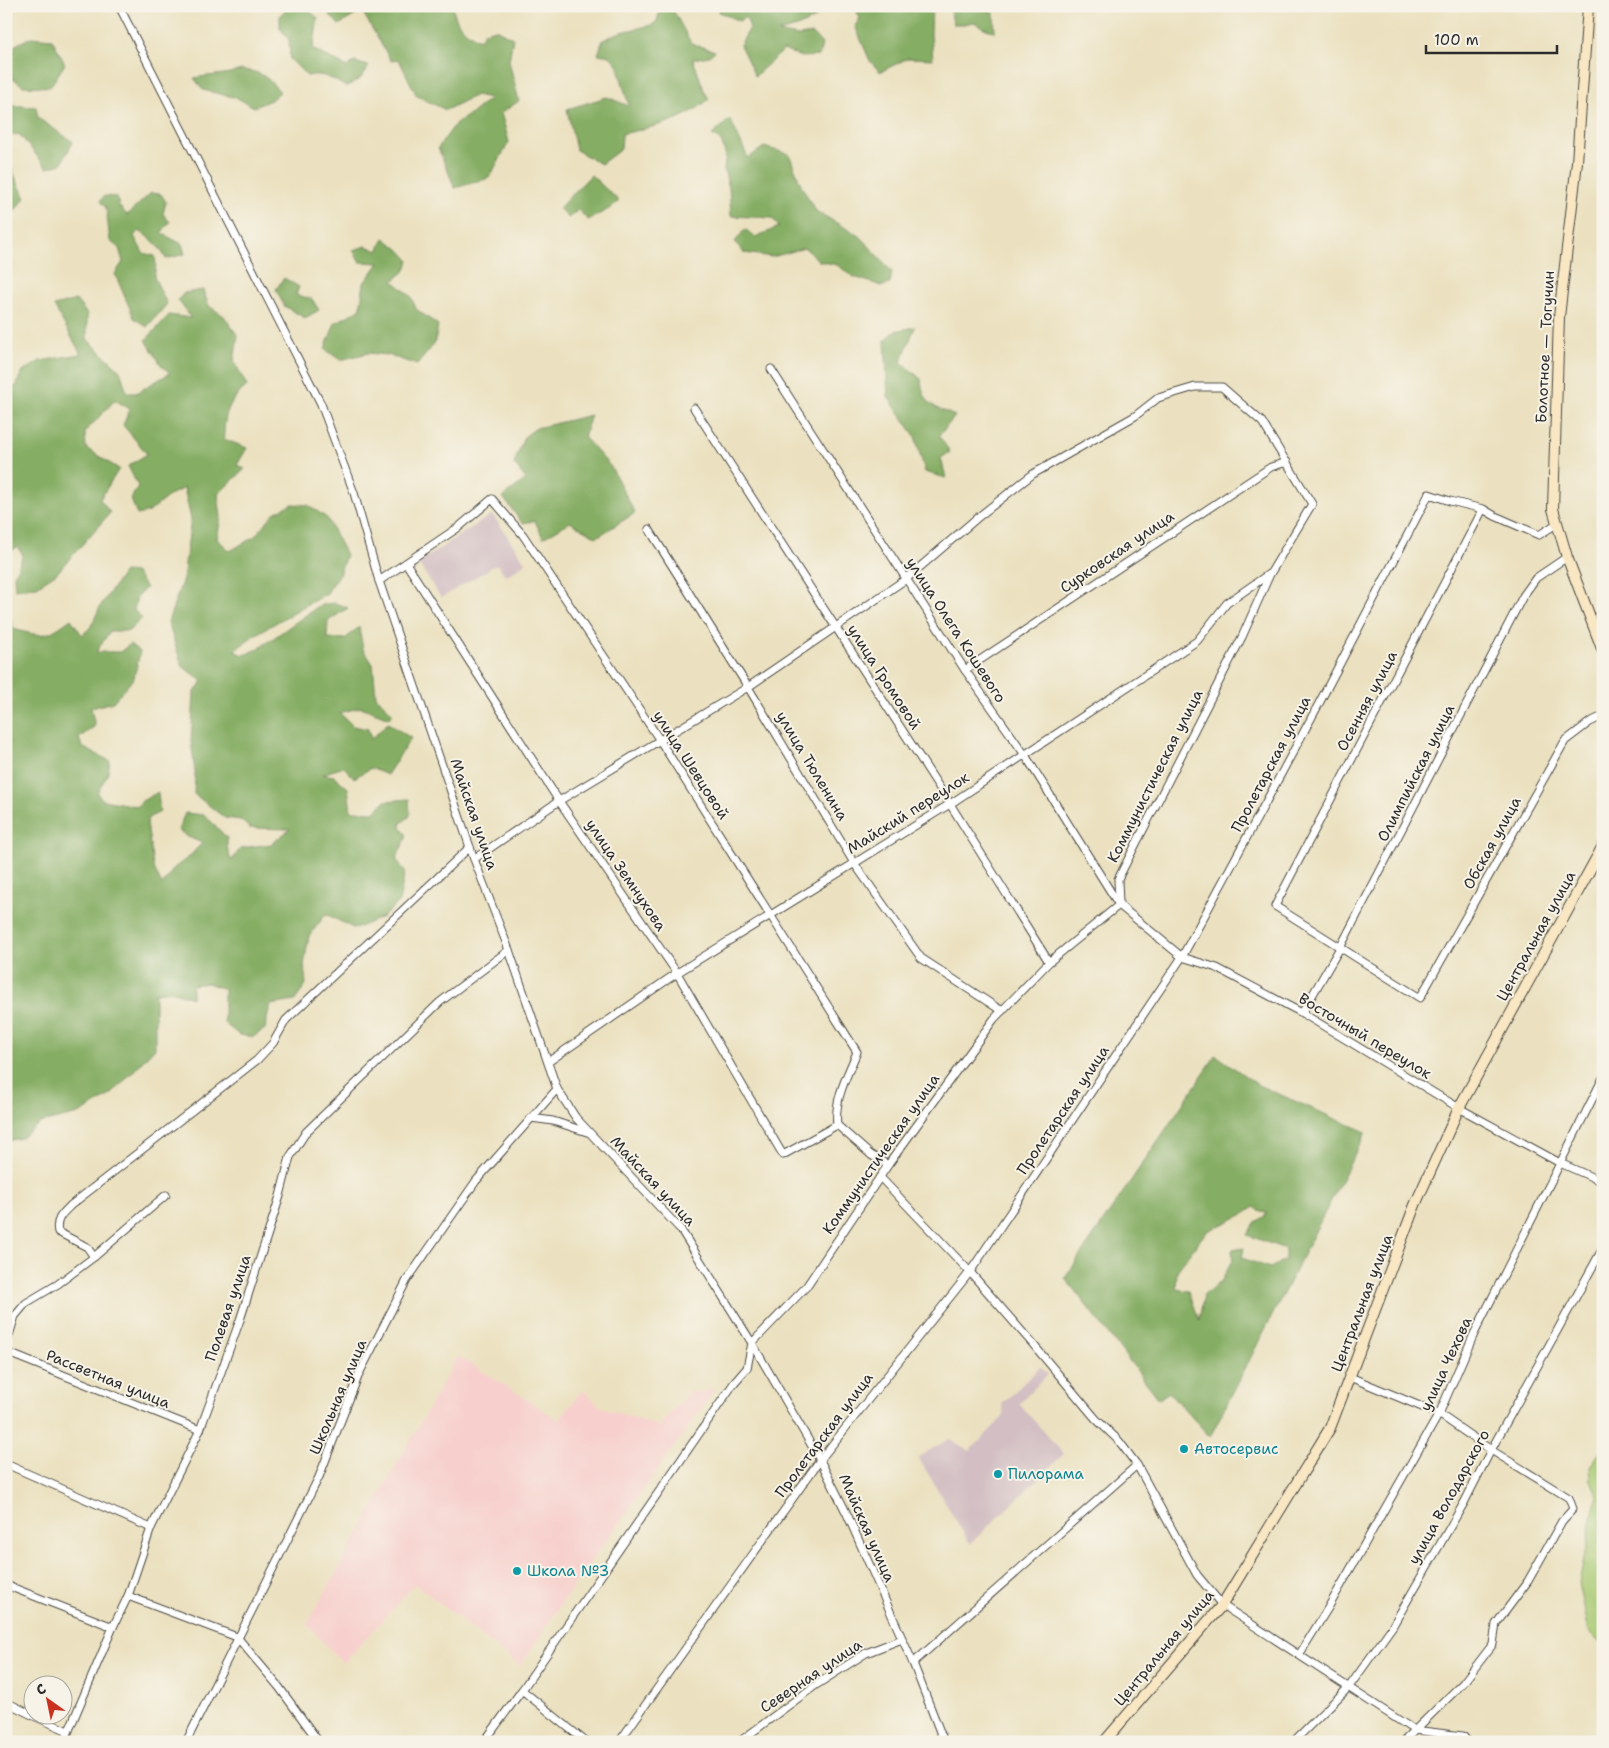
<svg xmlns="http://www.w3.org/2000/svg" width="1609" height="1748" viewBox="0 0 1609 1748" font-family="'Shantell Sans',sans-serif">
  <rect width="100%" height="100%" fill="#f7f3e8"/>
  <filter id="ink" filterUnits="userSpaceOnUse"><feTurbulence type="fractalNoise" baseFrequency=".02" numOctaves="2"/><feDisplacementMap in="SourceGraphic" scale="10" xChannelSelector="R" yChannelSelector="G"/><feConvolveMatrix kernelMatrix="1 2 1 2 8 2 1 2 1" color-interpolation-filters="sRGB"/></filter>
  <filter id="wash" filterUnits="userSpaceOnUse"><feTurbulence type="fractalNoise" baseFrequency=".0096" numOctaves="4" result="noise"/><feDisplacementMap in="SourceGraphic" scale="20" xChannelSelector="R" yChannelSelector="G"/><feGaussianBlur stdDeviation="1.12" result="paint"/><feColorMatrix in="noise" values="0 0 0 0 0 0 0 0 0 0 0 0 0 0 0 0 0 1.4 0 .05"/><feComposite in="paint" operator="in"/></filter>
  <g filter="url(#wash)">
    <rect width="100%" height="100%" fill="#ebe1c0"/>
    <path fill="#f7d0cd" d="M 458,1356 L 559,1420 L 582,1390 L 601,1407 L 659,1426 L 690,1391 L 697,1393 L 716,1388 L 565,1598 L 520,1666 L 415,1584 L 343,1664 L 307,1624 Z"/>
    <g fill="#d2bec3">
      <path d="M 492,514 L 526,563 L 506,576 L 497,564 L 441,598 L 418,563 Z"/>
      <path d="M 1040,1367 L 1048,1374 L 1019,1404 L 1064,1454 L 970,1544 L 918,1457 L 949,1439 L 970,1451 L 1004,1416 L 1002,1404 Z"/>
    </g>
    <path fill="#a7c972" stroke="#697a4e" d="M 1603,1448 L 1603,1646 L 1589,1632 L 1579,1583 L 1597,1494 L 1591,1481 L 1590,1466 Z"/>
    <g fill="#85ad64" stroke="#586c48" fill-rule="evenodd">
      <path d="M 291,6 L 304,6 L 318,18 L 313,49 L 347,67 L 354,62 L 369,66 L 361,78 L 346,87 C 333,79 322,72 307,76 L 290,59 L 289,40 L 280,28 L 280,15 Z"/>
      <path d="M 322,6 L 453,6 C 455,24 464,31 479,40 L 485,32 L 495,29 L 513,38 L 509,61 L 519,101 L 501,113 L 509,142 L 489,178 L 455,188 L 438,148 L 456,123 L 471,114 L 490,98 L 476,95 L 446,110 L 417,96 L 399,60 L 391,61 L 362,11 L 339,25 Z"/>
      <path d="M 661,6 L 671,6 L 691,43 L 715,51 L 709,56 L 693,59 L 704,90 L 709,99 C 685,121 653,127 622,134 L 621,149 L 601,164 L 576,150 L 567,109 L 607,97 L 629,106 L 617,64 L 610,56 L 598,54 L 603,40 L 621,32 L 652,25 L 657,21 Z"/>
      <path d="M 720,6 C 735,6 750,6 765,6 C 774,7 783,11 792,6 L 817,6 L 815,8 L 816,18 L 797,27 L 778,32 L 798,36 L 813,34 L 822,44 L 819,56 L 801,57 L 784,50 L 755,76 L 740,45 L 750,28 L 746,17 L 739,21 L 719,12 Z"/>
      <path d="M 857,6 L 932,6 L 931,34 L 933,59 L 908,58 L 880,72 L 870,61 L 855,26 L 860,18 L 857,12 Z"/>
      <path d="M 950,6 L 977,6 L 994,13 L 995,32 L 984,28 L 974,22 L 964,24 L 953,24 Z"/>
      <path d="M 31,37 L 52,39 L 65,64 L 50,87 L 23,86 L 14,79 L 6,86 L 6,39 L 12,47 Z"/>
      <path d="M 241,70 C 263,72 266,76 280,92 L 271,100 L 254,107 L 237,98 L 203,90 L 194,78 C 210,75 226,75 241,70 Z"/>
      <path d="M 6,105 L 36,107 L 38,118 L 73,142 L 61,164 L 47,168 L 19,134 L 6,136 Z"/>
      <path d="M 730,119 L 748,158 L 764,147 L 789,154 L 802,187 L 816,211 L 861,237 L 892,272 L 890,284 L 882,286 L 854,277 L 837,265 L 819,261 L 805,248 L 772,257 L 744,253 L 735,242 L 745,229 L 755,237 L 779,227 L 772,218 L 731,216 L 729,188 L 724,169 L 726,156 L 721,141 L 712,135 Z"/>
      <path d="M 6,157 L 25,198 L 6,221 Z"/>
      <path d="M 591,175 L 619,201 L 609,209 L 588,220 L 578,210 L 568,218 L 559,208 Z"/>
      <path d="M 151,193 L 161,194 L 166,202 L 163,214 L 170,222 L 161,233 L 182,244 L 185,254 L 166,259 C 159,245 152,239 139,231 L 134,236 L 143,253 L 155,256 L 156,265 L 154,277 L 167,304 L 147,327 L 134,318 L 115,274 L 123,262 L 119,248 L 110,241 L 106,208 L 100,201 L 104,196 L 117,197 L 119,206 L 127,215 Z"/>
      <path d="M 384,238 L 399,249 L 409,260 L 406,270 L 393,281 L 411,296 L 416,309 L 438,325 L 435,343 L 417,365 L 388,355 L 368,353 L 340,360 L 325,349 L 335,323 L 360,309 L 364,283 L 379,263 L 360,262 L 353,250 L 366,246 L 378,251 Z"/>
      <path d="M 284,278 L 299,287 L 296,295 L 312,299 L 319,310 L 305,318 L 284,306 L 276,289 Z"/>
      <path d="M 203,290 L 209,306 L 224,316 L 238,336 L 234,361 L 247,386 C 228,402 224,414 224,439 L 247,448 L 237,465 L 245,469 L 218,494 L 221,517 L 217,539 L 230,551 L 254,537 L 274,513 L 292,504 L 308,505 L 327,518 L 346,555 L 339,575 L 327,593 L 253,636 L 234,651 L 244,655 L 258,649 L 320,605 L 335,603 L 348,608 L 328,621 L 327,638 L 345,639 L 359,627 L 363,649 L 373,664 L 376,696 L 393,714 L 389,718 L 361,707 L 340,713 L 353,726 L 368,729 L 371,739 L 388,723 L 411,738 L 387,775 L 371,768 L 354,778 L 344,767 L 322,774 L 334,776 L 348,788 L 351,811 L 374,812 L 385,801 L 409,799 L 410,816 L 400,824 L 407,836 L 396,859 L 405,871 L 399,902 L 383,917 L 355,929 L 326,914 L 309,936 L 304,965 L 306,984 L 295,1001 L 270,1005 L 265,1029 L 253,1037 L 239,1035 L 224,1023 L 224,989 L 208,983 L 192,985 L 192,998 L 171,991 L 155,993 L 155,1048 L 112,1094 L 79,1114 L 40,1123 L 21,1138 L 6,1141 L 6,605 L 10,604 L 9,614 L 14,629 C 45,638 46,637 71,619 L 82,635 L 90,628 L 101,605 L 124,572 L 136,573 L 146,588 L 137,596 L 134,610 L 142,618 L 129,631 L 110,631 L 96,652 L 120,652 L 130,644 L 140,652 L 134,678 L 113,702 L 91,708 L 95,726 L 79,738 L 82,747 L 110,761 L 108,773 L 97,793 L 103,800 L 137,806 L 142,801 L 158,792 L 160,812 L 148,818 L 147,823 L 153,866 L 162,885 L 174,868 L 189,857 L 202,843 L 188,837 L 178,830 L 185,813 L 205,815 L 227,838 L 227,846 L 231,861 L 241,848 L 271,844 L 290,829 L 249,828 L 241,820 L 225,818 L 194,794 L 195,772 L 191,741 L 193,710 L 194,693 L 203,681 L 182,666 L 168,622 L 183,579 L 191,519 L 184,488 L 170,495 L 149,512 L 137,515 L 131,499 L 138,486 L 128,466 L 147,454 L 123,425 L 130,409 L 115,400 L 85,432 L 86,448 L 119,469 L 100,499 L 110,513 L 57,573 L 37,586 L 15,589 L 14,575 L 23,555 L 17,547 L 6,555 L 6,384 L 16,387 L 21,373 L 40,361 L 81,354 L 54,306 L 76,300 L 87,314 L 87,339 L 120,370 L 127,393 L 136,393 L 170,373 L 161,365 L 146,340 L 169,315 L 191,318 L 178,300 L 184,293 Z"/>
      <path d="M 915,327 L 901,362 L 921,379 C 923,405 933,406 955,416 L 939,436 L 950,452 L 941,458 L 946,478 L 925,472 L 915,436 L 888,397 L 885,340 L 895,331 Z"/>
      <path d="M 591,415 L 584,437 L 611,467 L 635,513 L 597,537 L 570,522 L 543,538 L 535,521 L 522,523 L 503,497 L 526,479 L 514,464 L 524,437 L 536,428 Z"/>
      <path d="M 1216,1055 L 1258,1085 L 1366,1132 L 1210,1437 L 1169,1392 L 1159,1399 L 1065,1278 ZM 1254,1207 L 1267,1214 L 1254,1224 L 1247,1235 L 1285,1249 L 1285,1260 L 1270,1268 L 1242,1258 L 1244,1248 L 1232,1250 L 1233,1258 L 1221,1282 L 1204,1294 L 1199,1320 L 1189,1291 L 1176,1289 L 1177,1271 L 1206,1232 L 1244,1214 Z"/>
    </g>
  </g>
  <g filter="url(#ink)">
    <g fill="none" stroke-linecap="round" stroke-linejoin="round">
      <defs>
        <g id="minor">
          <path d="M 119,6 L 321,404 L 354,493 L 379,581 L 474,859 L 509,950 L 557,1089 L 576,1118 L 681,1230 L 752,1343 L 820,1460 L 847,1514 L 913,1663 L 944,1742"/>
          <path d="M 771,369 L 965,670 L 1025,755 L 1119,905 L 1182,957 L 1217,968 L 1302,1013 L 1459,1108 L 1560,1163 L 1603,1182"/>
          <path d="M 694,408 L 950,804 L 1049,962"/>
          <path d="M 1483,509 L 1275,906 L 1420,998 L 1565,741 L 1590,722 L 1603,716"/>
          <path d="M 649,529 L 748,687 L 854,863 L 921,958 L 1002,1011"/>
          <path d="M 406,563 L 559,801 L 677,973 L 783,1155 L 837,1125"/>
          <path d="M 379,581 L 459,527 L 492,499 L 523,535 L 659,739 L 857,1052 C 847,1076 834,1099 837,1125 L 871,1155 L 888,1165"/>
          <path d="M 965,670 L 1271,467 L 1287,462"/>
          <path d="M 474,859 L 559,801 L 748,687 L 906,579 L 977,518 L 1033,474 L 1135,416 L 1158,398 L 1195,387 L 1222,387 L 1262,422 L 1312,504 L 1270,574 L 1242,637 L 1118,879 L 1119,905 L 1049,962 L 994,1019 L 888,1165 L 806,1287 L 752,1343 L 747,1368 L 734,1383 L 522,1690 L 484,1742"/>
          <path d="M 1302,1013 L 1341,946 L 1523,596 L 1536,578 L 1567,557"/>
          <path d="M 548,1062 L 677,973 L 950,804 L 1197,641 L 1227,603 L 1269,574"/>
          <path d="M 531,1118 L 553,1121 L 587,1132"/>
          <path d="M 880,1177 L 970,1272 L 1032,1343 L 1096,1419 L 1119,1441 L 1137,1465 L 1197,1575 L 1222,1605 L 1414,1730 L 1463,1736 L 1468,1742"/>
          <path d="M 94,1257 L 87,1247 L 58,1232 C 55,1219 63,1213 71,1205 L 257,1060 L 273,1043 L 286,1020 L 470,847"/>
          <path d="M 6,1345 L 15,1316 L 26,1303 L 58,1284 L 94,1257 L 166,1195"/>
          <path d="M 6,1352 L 200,1430"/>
          <path d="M 1350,1377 L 1439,1414 L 1491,1450 L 1569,1498 L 1573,1509 L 1562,1521 L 1528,1581 L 1496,1624 L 1493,1644 L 1463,1683 L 1403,1742"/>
          <path d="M 6,1464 L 151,1528"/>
          <path d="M 6,1585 L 113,1627"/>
          <path d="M 128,1596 L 237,1637 L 279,1687 L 319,1742"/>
          <path d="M 1299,1655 L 1328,1608 L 1439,1414 L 1474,1334 L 1603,1078"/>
          <path d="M 913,1663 L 1137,1465"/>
          <path d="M 522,1690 L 586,1742"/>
          <path d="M 6,1702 L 32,1715"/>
          <path d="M 34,1716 L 68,1731"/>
          <path d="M 64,1742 L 113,1627 L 128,1596 L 151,1528 L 200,1430 L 240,1320 L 280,1196 L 290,1157 L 306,1132 L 440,1002 L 509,950"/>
          <path d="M 186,1742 L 319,1477 L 359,1374 L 407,1280 L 476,1181 L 557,1089"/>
          <path d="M 619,1742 L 820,1460 L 970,1272 L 1182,957 L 1314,713 L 1429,494 L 1450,501 L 1483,509 L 1495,516 L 1539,535 L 1558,523"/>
          <path d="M 739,1742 L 816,1685 L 866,1653 L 902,1639"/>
          <path d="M 1293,1742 L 1349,1687 L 1392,1627 L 1464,1503 L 1491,1450 L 1603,1248"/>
        </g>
        <g id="secondary">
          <path d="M 1588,6 L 1577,162 L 1559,317 L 1553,509 L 1567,557 L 1603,651"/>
          <path d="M 1104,1742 L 1222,1605 L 1330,1428 L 1415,1205 L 1459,1108 L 1603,846"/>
        </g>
      </defs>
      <use href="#minor" stroke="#484641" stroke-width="9"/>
      <use href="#secondary" stroke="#484641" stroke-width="12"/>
      <use href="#minor" stroke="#fff" stroke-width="7"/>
      <use href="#secondary" stroke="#f9e7c3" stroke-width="10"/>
    </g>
  </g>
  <g fill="#0f9aa8" stroke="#f7f3e8" stroke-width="2">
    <circle cx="1184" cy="1449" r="5"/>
    <circle cx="998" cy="1474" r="5"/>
    <circle cx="517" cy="1571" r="5"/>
  </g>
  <g text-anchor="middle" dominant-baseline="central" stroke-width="4" stroke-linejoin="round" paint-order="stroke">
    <g font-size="15" fill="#2b2b2b" stroke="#f7f3e8">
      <text transform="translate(1545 347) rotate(-87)">Болотное — Тогучин</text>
      <text transform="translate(1117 552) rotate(-34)">Сурковская улица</text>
      <text transform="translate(956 630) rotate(57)">улица Олега Кошевого</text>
      <text transform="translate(884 677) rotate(57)">улица Громовой</text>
      <text transform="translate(1367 701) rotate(-62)">Осенняя улица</text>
      <text transform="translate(1271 764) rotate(-62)">Пролетарская улица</text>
      <text transform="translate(691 765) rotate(57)">улица Шевцовой</text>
      <text transform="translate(812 766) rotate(59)">улица Тюленина</text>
      <text transform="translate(1416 773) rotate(-63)">Олимпийская улица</text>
      <text transform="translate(1155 776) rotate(-63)">Коммунистическая улица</text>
      <text transform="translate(908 813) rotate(-32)">Майский переулок</text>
      <text transform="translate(474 814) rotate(71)">Майская улица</text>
      <text transform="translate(1492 843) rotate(-61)">Обская улица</text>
      <text transform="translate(626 875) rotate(56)">улица Земнухова</text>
      <text transform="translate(1536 936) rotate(-61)">Центральная улица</text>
      <text transform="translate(1365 1036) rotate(31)">Восточный переулок</text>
      <text transform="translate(1063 1110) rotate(-56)">Пролетарская улица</text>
      <text transform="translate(881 1154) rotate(-55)">Коммунистическая улица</text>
      <text transform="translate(653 1181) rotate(47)">Майская улица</text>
      <text transform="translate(1362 1303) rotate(-69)">Центральная улица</text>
      <text transform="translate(228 1308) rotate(-71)">Полевая улица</text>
      <text transform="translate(1446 1364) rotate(-65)">улица Чехова</text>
      <text transform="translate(108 1379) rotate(22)">Рассветная улица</text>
      <text transform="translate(338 1397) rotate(-67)">Школьная улица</text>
      <text transform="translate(824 1435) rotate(-53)">Пролетарская улица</text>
      <text transform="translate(1449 1497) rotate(-61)">улица Володарского</text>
      <text transform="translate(867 1528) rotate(66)">Майская улица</text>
      <text transform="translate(1164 1648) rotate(-50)">Центральная улица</text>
      <text transform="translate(811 1676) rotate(-34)">Северная улица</text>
    </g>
    <g font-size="15" fill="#0d838f" stroke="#f7f3e8" text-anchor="start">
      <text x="1194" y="1449">Автосервис</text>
      <text x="1008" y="1474">Пилорама</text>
      <text x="527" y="1571">Школа №3</text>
    </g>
  </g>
  <rect width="1609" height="1748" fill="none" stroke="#f7f3e8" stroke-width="25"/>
  <g transform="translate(48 1700) rotate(327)"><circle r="24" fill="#f7f3e8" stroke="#a5a39c"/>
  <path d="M0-4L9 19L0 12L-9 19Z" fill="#c8321e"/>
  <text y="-8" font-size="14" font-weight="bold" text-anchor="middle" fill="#2b2b2b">С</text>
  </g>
  <path d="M1426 45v8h131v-8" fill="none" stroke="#2b2b2b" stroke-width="2.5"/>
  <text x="1434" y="45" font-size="15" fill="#2b2b2b" stroke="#f7f3e8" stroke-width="4" paint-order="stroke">100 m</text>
</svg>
